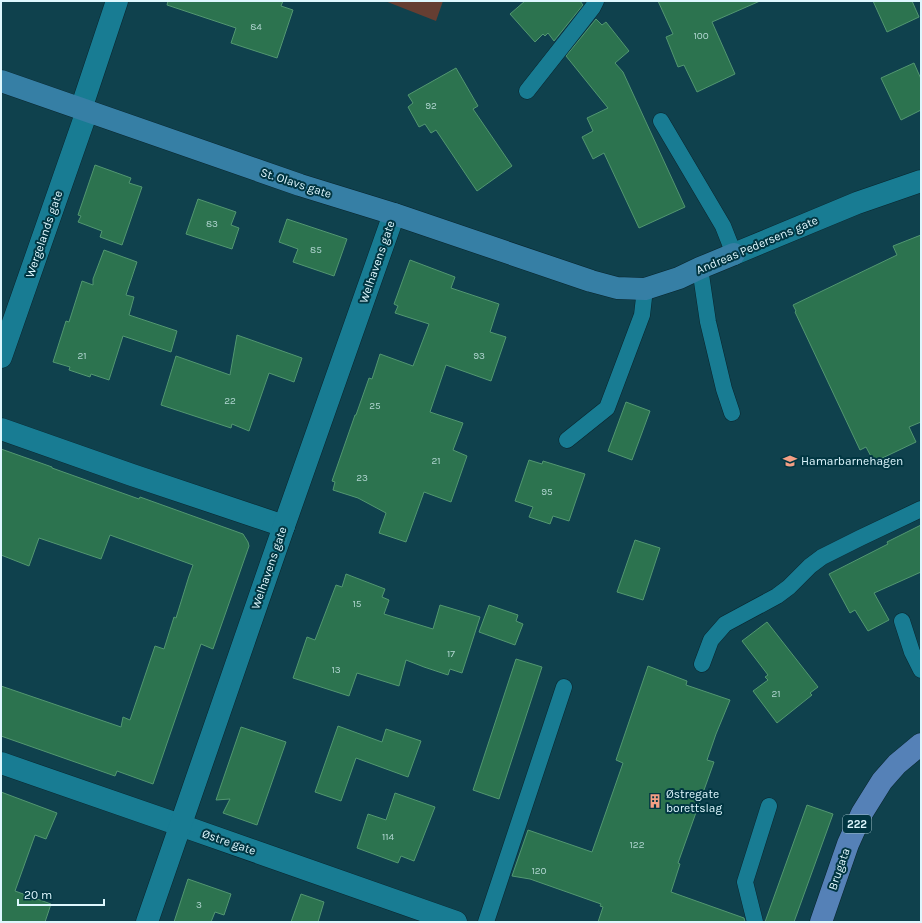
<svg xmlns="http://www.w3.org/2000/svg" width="922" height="923" viewBox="0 0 922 923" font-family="Karla,sans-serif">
  <rect width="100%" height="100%" fill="#0f414d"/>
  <path fill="#653e32" d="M 385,1 L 443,1 L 436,21 Z"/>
  <g fill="#2c734f" stroke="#529771">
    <path d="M 168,1 L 283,1 L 281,6 L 293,10 L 277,58 L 231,43 L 236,28 L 167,5 Z"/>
    <path d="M 525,1 L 580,1 L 583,5 L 554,41 L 548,33 L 545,36 L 543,34 L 535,42 L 510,14 Z"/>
    <path d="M 658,1 L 760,1 L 712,22 L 735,74 L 697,92 L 684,65 L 678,67 L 666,37 L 673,34 Z"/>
    <path d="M 873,1 L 912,1 L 919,17 L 887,32 Z"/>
    <path d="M 596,19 L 602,25 L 606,22 L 629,51 L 615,63 L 623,72 L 685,207 L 639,228 L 604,153 L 593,159 L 582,137 L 593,131 L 587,118 L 608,108 L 566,56 Z"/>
    <path d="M 914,63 L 921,79 L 921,110 L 901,120 L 881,78 Z"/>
    <path d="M 456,68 L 478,106 L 473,109 L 512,166 L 477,191 L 436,130 L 431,133 L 425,124 L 419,127 L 408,107 L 413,103 L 408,95 Z"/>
    <path d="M 95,165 L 131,178 L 129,183 L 142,187 L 122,245 L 100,237 L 102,231 L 78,222 L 81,216 L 78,215 Z"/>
    <path d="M 198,199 L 236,212 L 231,225 L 239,228 L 232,249 L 186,234 Z"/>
    <path d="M 287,219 L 347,239 L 334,276 L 293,262 L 298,249 L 279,242 Z"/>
    <path d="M 921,235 L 921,422 L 909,427 L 916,442 L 874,462 L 866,447 L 860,450 L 795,312 L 796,311 L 793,305 L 897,255 L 893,246 Z"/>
    <path d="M 104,250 L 137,262 L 126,295 L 134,297 L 129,315 L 177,331 L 171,352 L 123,336 L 109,380 L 91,374 L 90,377 L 69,370 L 70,367 L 53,362 L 66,321 L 69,322 L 82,281 L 93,285 L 93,279 Z"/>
    <path d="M 410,260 L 455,277 L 451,288 L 499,304 L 490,332 L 506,337 L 491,381 L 446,365 L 430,412 L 463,423 L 453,450 L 467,456 L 451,502 L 424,492 L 406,542 L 379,533 L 386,513 L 358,498 L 333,490 L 335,482 L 332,481 L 355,415 L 356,415 L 369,378 L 372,379 L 380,354 L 413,366 L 429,324 L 395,313 L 398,306 L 394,304 Z"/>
    <path d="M 237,335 L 302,358 L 294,382 L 269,373 L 249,431 L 232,424 L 231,428 L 161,405 L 176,356 L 230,375 Z"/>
    <path d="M 626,402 L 650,411 L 632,460 L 608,451 Z"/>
    <path d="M 1,449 L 52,467 L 52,468 L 139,499 L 140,497 L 243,534 L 248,542 L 249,546 L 213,649 L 201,644 L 153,784 L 117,771 L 115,776 L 1,736 L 1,686 L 121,727 L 123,717 L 130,720 L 155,646 L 164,649 L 174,617 L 176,618 L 189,576 L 193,565 L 110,535 L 101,559 L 39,538 L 29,566 L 1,555 Z"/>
    <path d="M 529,460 L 542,464 L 543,461 L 585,474 L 569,521 L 553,516 L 550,524 L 529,517 L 533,507 L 515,501 Z"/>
    <path d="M 921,525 L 921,572 L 874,593 L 889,620 L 868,631 L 855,610 L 850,613 L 829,574 L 888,544 L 887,542 Z"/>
    <path d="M 635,540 L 660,548 L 643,600 L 617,592 Z"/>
    <path d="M 346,574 L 385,589 L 382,597 L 389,600 L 384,614 L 433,629 L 440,605 L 480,617 L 462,673 L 450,669 L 448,675 L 424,667 L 406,660 L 399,686 L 357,673 L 349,696 L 293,678 L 307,637 L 315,640 L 336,585 L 342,587 Z"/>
    <path d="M 489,605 L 518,615 L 516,621 L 523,624 L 515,645 L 479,632 Z"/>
    <path d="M 767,622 L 818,687 L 810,693 L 812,695 L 777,723 L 753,691 L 768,680 L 765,677 L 768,675 L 742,641 Z"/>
    <path d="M 516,659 L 542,667 L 499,799 L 473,790 Z"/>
    <path d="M 648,666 L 687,681 L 686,685 L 730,700 L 716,734 L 707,760 L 714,762 L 678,863 L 680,864 L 671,892 L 744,918 L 745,922 L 598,922 L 603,907 L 600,906 L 601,904 L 530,879 L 512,876 L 528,830 L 592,852 L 623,763 L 616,760 Z"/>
    <path d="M 338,726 L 382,742 L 386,729 L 421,741 L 408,777 L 356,758 L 341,801 L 315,792 Z"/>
    <path d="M 241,727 L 286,742 L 257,825 L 223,813 L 230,799 L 216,800 Z"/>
    <path d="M 1,792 L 57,813 L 46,839 L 35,835 L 15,891 L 51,904 L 45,922 L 1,922 Z"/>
    <path d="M 395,793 L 435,807 L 414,861 L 401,856 L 398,863 L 357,848 L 368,814 L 386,820 Z"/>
    <path d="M 807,805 L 833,814 L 794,922 L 765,922 Z"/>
    <path d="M 188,879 L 231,894 L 224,915 L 215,912 L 211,922 L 174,922 Z"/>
    <path d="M 301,894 L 324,902 L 318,922 L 291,922 Z"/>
  </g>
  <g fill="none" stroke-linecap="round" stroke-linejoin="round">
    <defs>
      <g id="service">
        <path d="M 527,91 L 579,25 L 593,7 L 596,1"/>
        <path d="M 661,121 L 723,226 L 734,254"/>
        <path d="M 700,268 L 708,322 L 724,389 L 732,413"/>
        <path d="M 567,440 L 607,408 L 642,315 L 645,289"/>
        <path d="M 902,621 L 912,652 L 921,670"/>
        <path d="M 702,664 L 711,640 L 725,624 L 777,596 L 789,587 L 810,566 L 822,557 L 860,538 L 921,509"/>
        <path d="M 486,922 L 564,687"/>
        <path d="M 755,922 L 745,882 L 769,806"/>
      </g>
      <g id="minor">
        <path d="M 81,109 L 117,1"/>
        <path d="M 734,254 L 857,203 L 921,181"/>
        <path d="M 1,357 L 87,111"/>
        <path d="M 1,429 L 132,475 L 284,526"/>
        <path d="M 1,763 L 180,825 L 456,922"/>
        <path d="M 147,922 L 284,526 L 394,214"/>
      </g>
      <path id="secondary" d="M 1,81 L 300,185 L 394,214 L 591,281 L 617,288 L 645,289 L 679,278 L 700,268 L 734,254"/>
      <path id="primary" d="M 821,922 L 848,844 L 862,813 L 882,781 L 897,764 L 921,744"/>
    </defs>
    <use href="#service" stroke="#08252d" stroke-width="17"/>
    <use href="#minor" stroke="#08252d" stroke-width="23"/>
    <use href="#secondary" stroke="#08252d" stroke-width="23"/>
    <use href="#primary" stroke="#08252d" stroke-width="23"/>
    <use href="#service" stroke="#187c93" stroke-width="16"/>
    <use href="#minor" stroke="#187c93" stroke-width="22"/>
    <use href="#secondary" stroke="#367fa5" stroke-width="22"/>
    <use href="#primary" stroke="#5581b7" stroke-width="22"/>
  </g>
  <defs>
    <symbol id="school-bare" viewBox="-9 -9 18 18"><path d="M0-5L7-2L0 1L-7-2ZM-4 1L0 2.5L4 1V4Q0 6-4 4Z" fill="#f39f84" stroke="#013642" stroke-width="2.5" paint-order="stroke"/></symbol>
    <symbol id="building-bare" viewBox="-9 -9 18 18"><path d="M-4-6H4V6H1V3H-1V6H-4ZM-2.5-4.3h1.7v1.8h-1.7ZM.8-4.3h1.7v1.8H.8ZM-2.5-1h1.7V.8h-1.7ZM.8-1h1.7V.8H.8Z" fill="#f39f84" stroke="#013642" stroke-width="2.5" paint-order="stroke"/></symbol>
  </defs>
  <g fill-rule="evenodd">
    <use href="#school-bare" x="780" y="451" width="20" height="20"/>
    <use href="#building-bare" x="645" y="791" width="20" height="20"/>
  </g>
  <g text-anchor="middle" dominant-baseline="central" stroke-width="4" stroke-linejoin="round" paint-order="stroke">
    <g font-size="10" fill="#b2d6d2">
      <text x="256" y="27">84</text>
      <text x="701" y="36">100</text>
      <text x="431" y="106">92</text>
      <text x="212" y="224">83</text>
      <text x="316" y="250">85</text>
      <text x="82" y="356">21</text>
      <text x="479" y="356">93</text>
      <text x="230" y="401">22</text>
      <text x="375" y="406">25</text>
      <text x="436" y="461">21</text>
      <text x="362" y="478">23</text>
      <text x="547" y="492">95</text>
      <text x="357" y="604">15</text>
      <text x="451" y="654">17</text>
      <text x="336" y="670">13</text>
      <text x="776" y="694">21</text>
      <text x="388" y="837">114</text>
      <text x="637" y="845">122</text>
      <text x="539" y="871">120</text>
      <text x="199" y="905">3</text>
    </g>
    <rect fill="#013642" stroke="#9cbdc6" stroke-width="1" x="843" y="815" width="28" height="18" rx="3"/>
    <g font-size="11" font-weight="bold" fill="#def7fe">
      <text x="857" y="824">222</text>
    </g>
    <g font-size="12" fill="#def7fe" stroke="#013642">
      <text transform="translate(296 183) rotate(18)">St. Olavs gate</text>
      <text transform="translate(44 234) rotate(-71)">Wergelands gate</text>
      <text transform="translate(757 245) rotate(-23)">Andreas Pedersens gate</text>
      <text transform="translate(377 262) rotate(-71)">Welhavens gate</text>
      <text transform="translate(269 568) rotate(-71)">Welhavens gate</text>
      <text transform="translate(229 842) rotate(19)">Østre gate</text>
      <text transform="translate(839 869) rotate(-71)">Brugata</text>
    </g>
    <g font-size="12" fill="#def7fe" stroke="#013642" text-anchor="start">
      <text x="801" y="461">Hamarbarnehagen</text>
      <text x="666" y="794">Østregate<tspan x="666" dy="14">borettslag</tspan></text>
    </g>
  </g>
  <rect width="922" height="923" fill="none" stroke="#def7fe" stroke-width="4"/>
  <path d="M18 899v6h86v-6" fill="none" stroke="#def7fe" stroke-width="2"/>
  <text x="24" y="899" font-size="12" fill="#def7fe" stroke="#013642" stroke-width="3" paint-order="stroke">20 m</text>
</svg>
